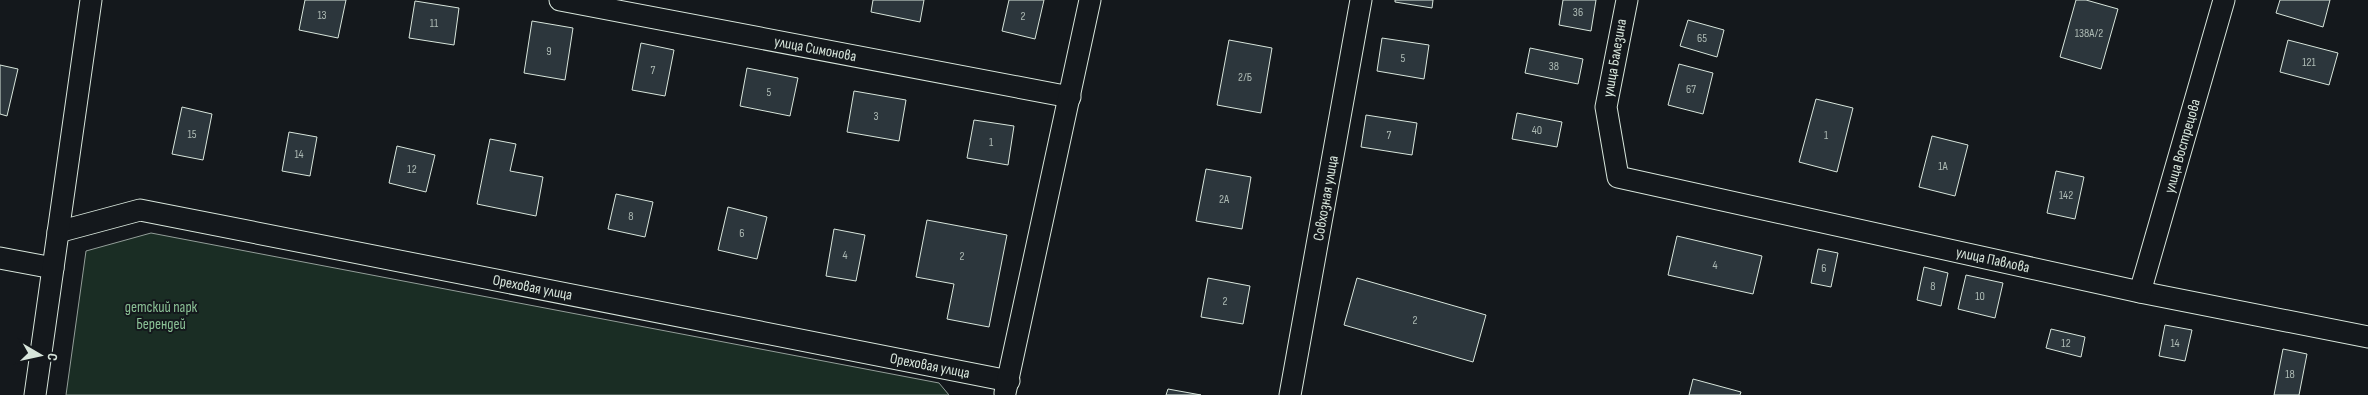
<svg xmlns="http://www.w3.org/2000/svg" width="2368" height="395" viewBox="0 0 2368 395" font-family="'Sofia Sans Condensed',sans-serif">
  <rect width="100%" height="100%" fill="#14181c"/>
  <path fill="#1a2d24" stroke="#939e99" d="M 151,233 L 939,383 L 949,395 L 66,395 L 86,251 Z"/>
  <g fill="#2c363c" stroke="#d8e6dc">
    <path d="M 305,0 L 346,0 L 338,38 L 299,30 Z"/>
    <path d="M 873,0 L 924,0 L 920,22 L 871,12 Z"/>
    <path d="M 1009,0 L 1044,0 L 1035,39 L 1002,31 Z"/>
    <path d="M 1395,0 L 1433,0 L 1432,8 L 1395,2 Z"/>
    <path d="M 1563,0 L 1596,0 L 1591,31 L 1559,25 Z"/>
    <path d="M 2076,0 L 2086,0 L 2118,9 L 2101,69 L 2060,57 Z"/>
    <path d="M 2280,0 L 2330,0 L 2323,27 L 2276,13 Z"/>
    <path d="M 415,1 L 459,8 L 454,45 L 409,38 Z"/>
    <path d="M 1688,20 L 1724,30 L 1717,57 L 1680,46 Z"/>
    <path d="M 532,21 L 573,28 L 565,80 L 524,73 Z"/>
    <path d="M 1382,38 L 1429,45 L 1424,79 L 1377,71 Z"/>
    <path d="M 1229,40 L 1272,48 L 1261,113 L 1217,105 Z"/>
    <path d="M 2288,40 L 2338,53 L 2329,85 L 2280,72 Z"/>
    <path d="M 641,43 L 674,50 L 665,96 L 632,90 Z"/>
    <path d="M 1530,48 L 1583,59 L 1578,84 L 1525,73 Z"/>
    <path d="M 1679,64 L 1713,73 L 1703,114 L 1668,105 Z"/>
    <path d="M 0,65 L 18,69 L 7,116 L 0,114 Z"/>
    <path d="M 747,68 L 798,78 L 790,116 L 740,106 Z"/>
    <path d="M 854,91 L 906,100 L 899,141 L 847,132 Z"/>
    <path d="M 1816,99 L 1853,108 L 1837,172 L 1799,162 Z"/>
    <path d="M 182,107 L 212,114 L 203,160 L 172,154 Z"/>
    <path d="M 1517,113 L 1562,122 L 1557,147 L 1512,139 Z"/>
    <path d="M 1366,115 L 1417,123 L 1412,155 L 1361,147 Z"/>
    <path d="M 974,120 L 1014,126 L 1008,165 L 967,158 Z"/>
    <path d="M 289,132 L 317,137 L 310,176 L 282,171 Z"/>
    <path d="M 1932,136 L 1968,145 L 1955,196 L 1919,187 Z"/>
    <path d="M 490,139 L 516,144 L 510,171 L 543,177 L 536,216 L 477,204 Z"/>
    <path d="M 397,146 L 435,155 L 426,192 L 389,183 Z"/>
    <path d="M 1206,169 L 1251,177 L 1242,229 L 1196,221 Z"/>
    <path d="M 2056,171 L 2084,177 L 2075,219 L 2047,213 Z"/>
    <path d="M 616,194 L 653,202 L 645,237 L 608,229 Z"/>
    <path d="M 728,207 L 767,217 L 757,259 L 718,250 Z"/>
    <path d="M 927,220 L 1007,235 L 989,327 L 947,319 L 954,284 L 916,277 Z"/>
    <path d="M 834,229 L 865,235 L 856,281 L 826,276 Z"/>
    <path d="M 1677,236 L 1762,256 L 1753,294 L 1668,275 Z"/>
    <path d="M 1818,249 L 1838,253 L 1831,287 L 1811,283 Z"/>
    <path d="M 1924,267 L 1948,273 L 1941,306 L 1917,300 Z"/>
    <path d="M 1966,275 L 2003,283 L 1995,318 L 1958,309 Z"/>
    <path d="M 1208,278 L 1250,286 L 1243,324 L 1201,317 Z"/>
    <path d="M 1357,278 L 1486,315 L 1473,362 L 1344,325 Z"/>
    <path d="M 2165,325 L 2192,330 L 2185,361 L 2159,356 Z"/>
    <path d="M 2051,329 L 2085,337 L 2081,357 L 2046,348 Z"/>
    <path d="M 2283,349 L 2307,354 L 2299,395 L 2274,395 Z"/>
    <path d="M 1693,379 L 1741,392 L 1740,395 L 1689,395 Z"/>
    <path d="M 1168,389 L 1201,395 L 1166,395 Z"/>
  </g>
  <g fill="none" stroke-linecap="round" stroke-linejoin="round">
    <defs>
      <g id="minor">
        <path id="s1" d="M 560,0 L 1070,97"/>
        <path id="s2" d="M 1627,0 L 1606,107 L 1618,177 L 2140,292 L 2368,337"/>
        <path id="s3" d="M 58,232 L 140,210 L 1009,381"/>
        <path d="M 0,258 L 53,268"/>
        <path id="s4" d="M 2140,292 L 2224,0"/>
        <path d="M 1005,393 L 1090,0"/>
        <path d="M 35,395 L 91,0"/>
        <path id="s5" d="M 1290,395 L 1361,0"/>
      </g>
    </defs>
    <use href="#minor" stroke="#d8e6dc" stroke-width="23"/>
    <use href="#minor" stroke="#14181c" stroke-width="21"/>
  </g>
  <g text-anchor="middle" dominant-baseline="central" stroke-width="4" stroke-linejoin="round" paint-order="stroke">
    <g font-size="12" fill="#adbab4">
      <text x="1578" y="12">36</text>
      <text x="322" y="15">13</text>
      <text x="1023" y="16">2</text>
      <text x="434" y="23">11</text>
      <text x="2089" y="33">138А/2</text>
      <text x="1702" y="38">65</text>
      <text x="549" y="51">9</text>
      <text x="1403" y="58">5</text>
      <text x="2309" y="62">121</text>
      <text x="1554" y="66">38</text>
      <text x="653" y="70">7</text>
      <text x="1245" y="77">2/Б</text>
      <text x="1691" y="89">67</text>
      <text x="769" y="92">5</text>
      <text x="876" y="116">3</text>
      <text x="1537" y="130">40</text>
      <text x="192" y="134">15</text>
      <text x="1389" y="135">7</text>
      <text x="1826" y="135">1</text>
      <text x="991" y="142">1</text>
      <text x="299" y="154">14</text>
      <text x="1943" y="166">1А</text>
      <text x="412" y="169">12</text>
      <text x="2066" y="195">142</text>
      <text x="1224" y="199">2А</text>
      <text x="631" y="216">8</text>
      <text x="742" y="233">6</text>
      <text x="845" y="255">4</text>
      <text x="962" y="256">2</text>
      <text x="1715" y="265">4</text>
      <text x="1824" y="268">6</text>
      <text x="1933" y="286">8</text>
      <text x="1980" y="296">10</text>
      <text x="1225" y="301">2</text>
      <text x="1415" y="320">2</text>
      <text x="2066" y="343">12</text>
      <text x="2175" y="343">14</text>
      <text x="2290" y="374">18</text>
    </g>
    <g font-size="15" fill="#d8e6dc" stroke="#14181c">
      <text stroke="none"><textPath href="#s1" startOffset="260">улица Симонова</textPath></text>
      <text transform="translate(1615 58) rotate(-80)">улица Балезина</text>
      <text stroke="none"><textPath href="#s4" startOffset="152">улица Вострецова</textPath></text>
      <text stroke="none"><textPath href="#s5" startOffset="200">Совхозная улица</textPath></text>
      <text stroke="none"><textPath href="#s2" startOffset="564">улица Павлова</textPath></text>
      <text stroke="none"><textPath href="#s3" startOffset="485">Ореховая улица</textPath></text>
      <text stroke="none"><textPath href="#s3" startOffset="890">Ореховая улица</textPath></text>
    </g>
    <g font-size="15" fill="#8ac095" stroke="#14181c">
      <text x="161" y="307">детский парк<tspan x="161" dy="17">Берендей</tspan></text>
    </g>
  </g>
  <g transform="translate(40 355) rotate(99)" stroke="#14181c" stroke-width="4" paint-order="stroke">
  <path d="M0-4L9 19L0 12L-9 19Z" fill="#d8e6dc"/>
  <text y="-8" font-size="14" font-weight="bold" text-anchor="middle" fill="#d8e6dc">С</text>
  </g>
</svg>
